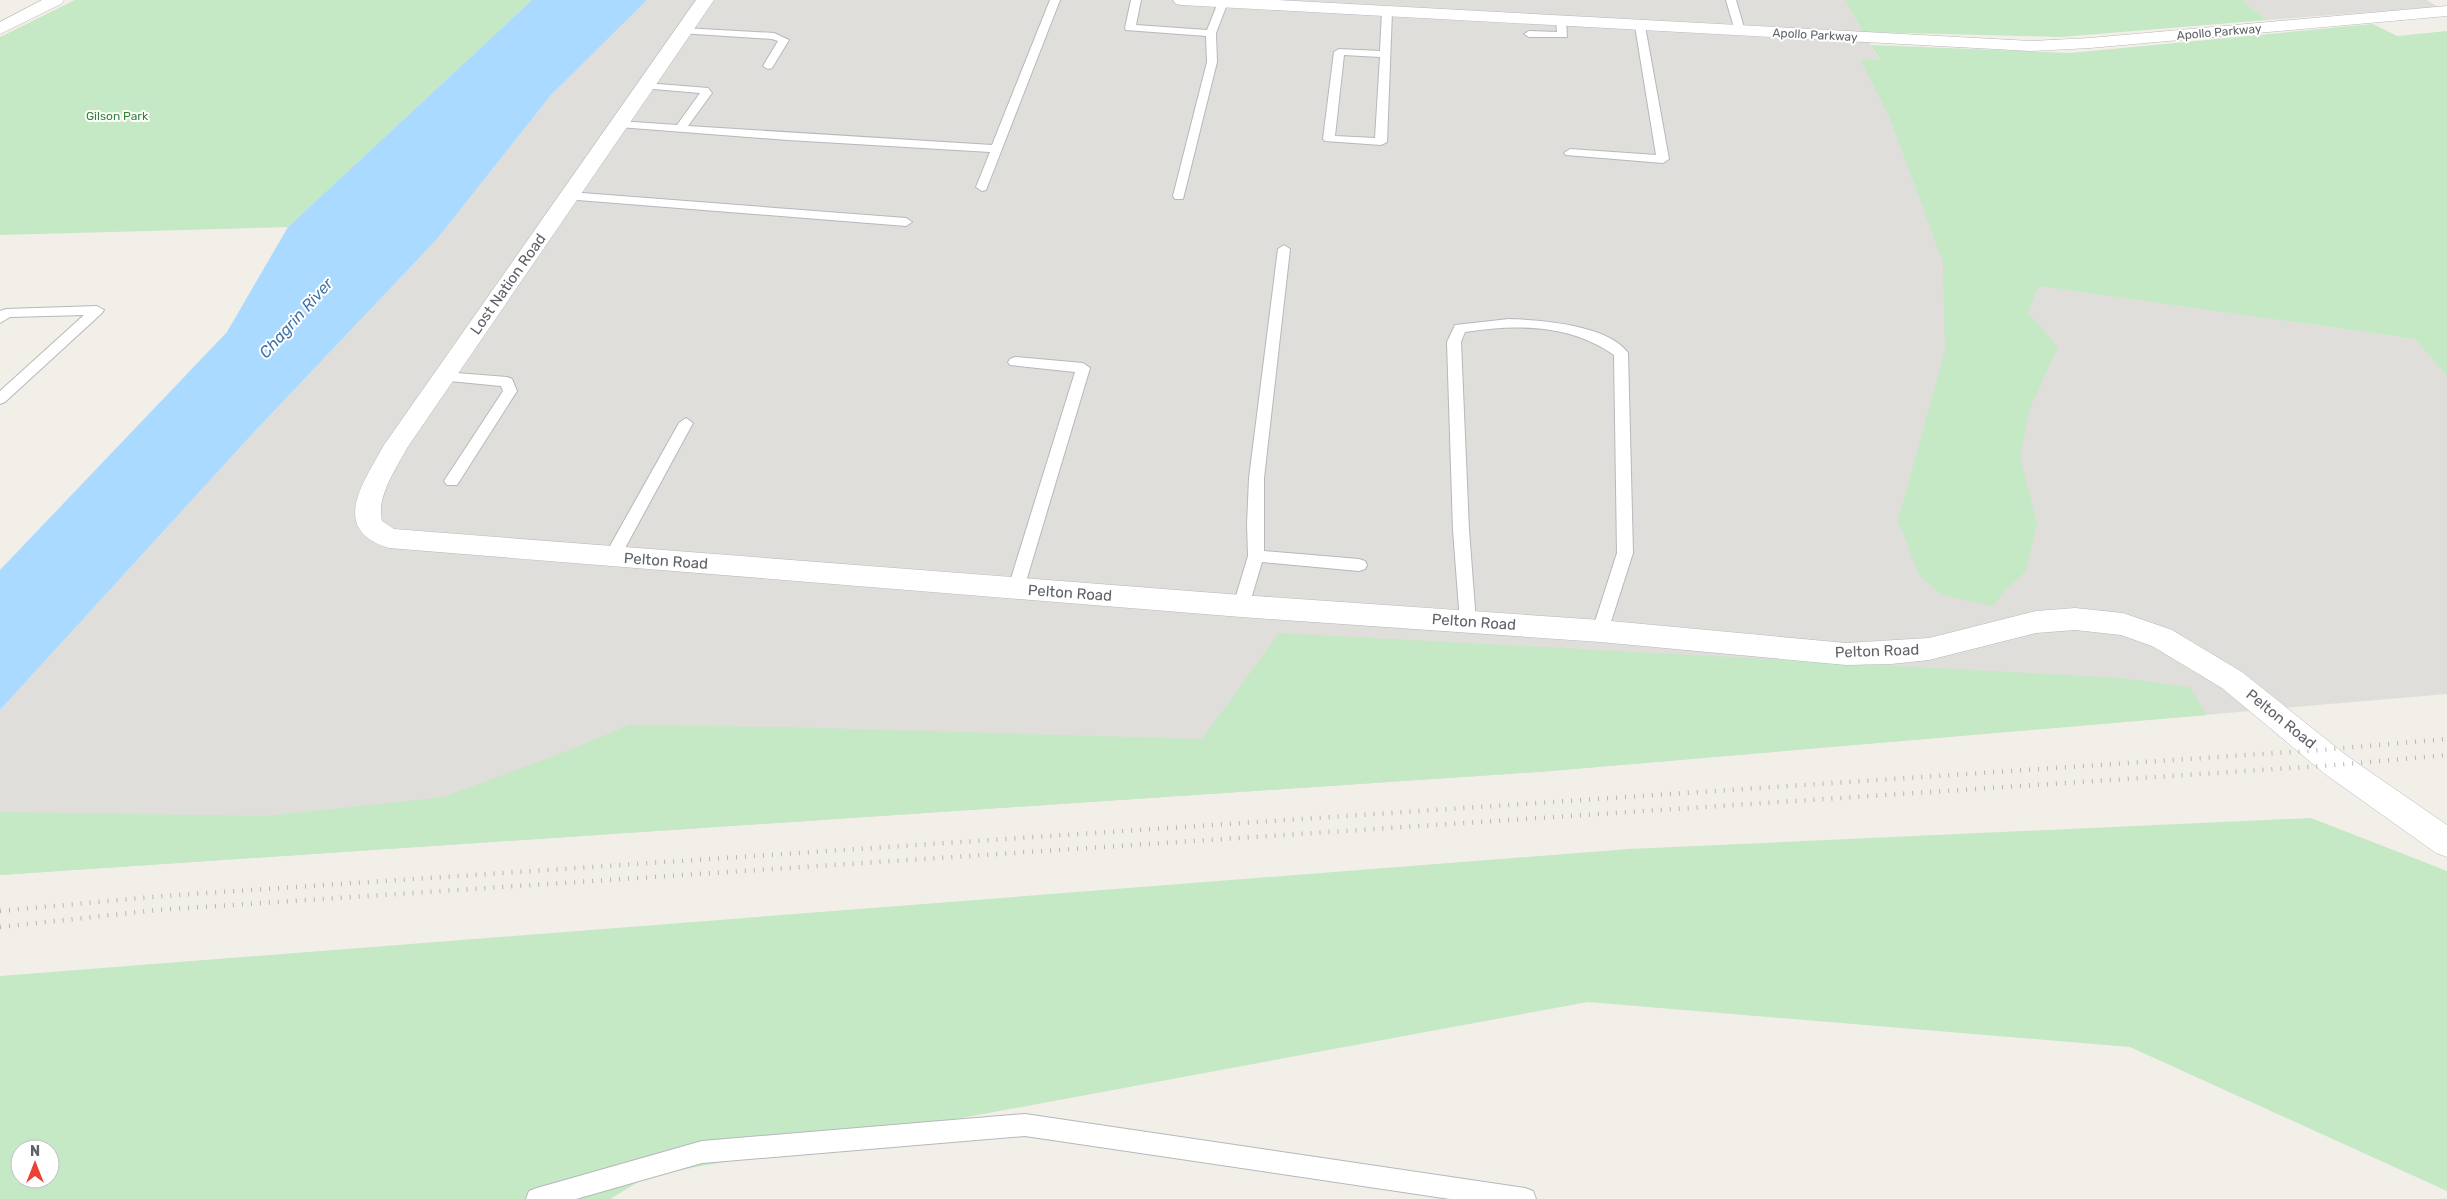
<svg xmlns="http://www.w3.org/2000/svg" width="2447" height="1199" viewBox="0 0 2447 1199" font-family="Rubik,sans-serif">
  <rect width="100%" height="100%" fill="#f1efe8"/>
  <g fill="#e0deda">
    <path d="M 647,0 L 1845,0 L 1900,96 L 1983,278 L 2416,339 L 2447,376 L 2447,694 L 1539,772 L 0,875 L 0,710 L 255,431 L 437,239 L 551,95 Z"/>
    <path d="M 2242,0 L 2427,0 L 2438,7 L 2267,20 Z"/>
  </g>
  <g fill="#c5e8c5" fill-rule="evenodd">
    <path d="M 75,0 L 532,0 L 288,227 L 0,235 L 0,37 Z"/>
    <path d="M 1845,0 L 2242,0 L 2267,20 L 2061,37 L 1863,32 Z"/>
    <path d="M 2373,24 L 2397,36 L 2447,31 L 2447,376 L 2415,339 L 2038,286 L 2028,313 L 2058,347 L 2030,408 L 2020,457 L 2037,524 L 2026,571 L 2005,590 L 1993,606 L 1941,595 L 1919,575 L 1898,521 L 1945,350 L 1943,262 L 1889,116 L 1860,59 L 1880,60 L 1871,45 L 2070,53 Z"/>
    <path d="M 1279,633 L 2121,678 L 2189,687 L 2207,715 L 1539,772 L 0,875 L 0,812 L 267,816 L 444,797 L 567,751 L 629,725 L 785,727 L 1202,739 Z"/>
    <path d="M 2311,818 L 2447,871 L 2447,1191 L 2130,1047 L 1588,1002 L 648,1176 L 610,1199 L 0,1199 L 0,976 L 1629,849 ZM 20,1149 L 50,1149 L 50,1179 L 20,1179 Z"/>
  </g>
  <path fill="#aadaff" d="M 532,0 L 647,0 L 551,95 L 437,239 L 255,431 L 0,710 L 0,570 L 227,332 L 288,227 Z"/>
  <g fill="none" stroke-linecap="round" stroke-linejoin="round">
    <defs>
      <g id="lane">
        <path d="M 1050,0 L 1060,0 L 986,190 L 982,191 L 976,187 L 990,152 L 788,140 L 619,127 L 613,124 L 619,121 L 677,125 L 700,93 L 642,88 L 640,86 L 646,83 L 708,88 L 712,93 L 688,126 L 992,145 Z"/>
        <path d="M 1131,0 L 1141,0 L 1136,25 L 1207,30 L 1219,0 L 1228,2 L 1216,33 L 1217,62 L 1183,199 L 1175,199 L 1173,196 L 1207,62 L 1206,36 L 1126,30 L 1125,28 Z"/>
        <path d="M 1726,0 L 1736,0 L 1745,31 L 1744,33 L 1740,34 L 1735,31 Z"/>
        <path d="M 1387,9 L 1392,12 L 1387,142 L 1381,145 L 1325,141 L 1323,139 L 1334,52 L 1339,49 L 1380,51 L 1382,12 ZM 1344,55 L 1380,57 L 1375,138 L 1335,136 Z"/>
        <path d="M 1561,18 L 1566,21 L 1567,37 L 1529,37 L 1524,34 L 1529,31 L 1557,32 L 1556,21 Z"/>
        <path d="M 1640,23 L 1645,26 L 1669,159 L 1663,163 L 1566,155 L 1564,153 L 1570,149 L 1656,155 L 1635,26 Z"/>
        <path d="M 684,28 L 774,33 L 789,40 L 772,68 L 768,69 L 763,66 L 778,41 L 772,39 L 680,33 L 680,29 Z"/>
        <path d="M 569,192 L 906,218 L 912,222 L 906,226 L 565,199 L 563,196 Z"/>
        <path d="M 1284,245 L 1290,249 L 1264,478 L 1264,551 L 1359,559 L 1365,561 L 1367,565 L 1365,569 L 1359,571 L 1262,562 L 1249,606 L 1247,610 L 1241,612 L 1235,610 L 1233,606 L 1248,556 L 1247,525 L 1249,478 L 1278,249 Z"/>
        <path d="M 97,306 L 104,310 L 102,313 L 5,402 L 0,404 L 0,391 L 84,315 L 10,317 L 0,323 L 0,311 L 6,309 Z"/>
        <path d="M 1509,319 C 1541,320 1609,325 1628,353 L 1633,553 L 1608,631 L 1606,636 L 1600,637 L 1594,636 L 1592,631 L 1617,553 L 1614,355 C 1569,324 1517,324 1465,332 L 1461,342 L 1469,530 L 1476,622 L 1474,627 L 1468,628 L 1462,627 L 1460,622 L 1453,530 L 1447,342 L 1455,325 Z"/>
        <path d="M 1015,357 L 1083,363 L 1090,368 L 1024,588 L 1022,592 L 1016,594 L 1010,592 L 1008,588 L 1075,372 L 1010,365 L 1008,362 L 1010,359 Z"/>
        <path d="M 444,372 L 507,377 L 512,379 L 517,391 L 457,485 L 447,485 L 444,481 L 503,391 L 501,386 L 439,380 L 437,377 L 439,374 Z"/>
        <path d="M 686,418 L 693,423 L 618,561 L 612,563 L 606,561 L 604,557 L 606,553 L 679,423 Z"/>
        <path d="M 1025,1114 L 1525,1188 L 1533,1191 L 1536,1199 L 1450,1199 L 1025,1136 L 702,1163 L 576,1199 L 526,1199 L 529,1191 L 537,1188 L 702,1141 Z"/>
      </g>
      <g id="street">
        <path d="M 696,0 L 714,0 L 407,448 C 396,469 376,497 382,521 L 394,529 L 1241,595 L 1600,620 L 1846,643 L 1929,638 L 2036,611 L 2075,608 L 2123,613 L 2172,630 L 2242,672 L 2347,756 L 2447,825 L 2447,857 L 2436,853 L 2325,774 L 2222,688 L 2152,646 L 2121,635 L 2075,630 L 2036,633 L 1929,660 L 1891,664 L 1846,665 L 1600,642 L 1241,617 L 389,548 C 328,529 364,482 384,445 Z"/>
        <path d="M 1173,0 L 1277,0 L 2031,41 L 2090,38 L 2447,6 L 2447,16 L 2090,48 L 2031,51 L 1182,5 L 1176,4 Z"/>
      </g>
      <path id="secondary" d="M 42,0 L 64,0 L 61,4 L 0,34 L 0,22 Z"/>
    </defs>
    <use href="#lane" stroke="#b5b8bc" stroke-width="2"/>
    <use href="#street" stroke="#b5b8bc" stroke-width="1"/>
    <use href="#secondary" stroke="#b6babf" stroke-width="1"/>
    <use href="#lane" fill="#fff" fill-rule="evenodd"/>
    <use href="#street" fill="#fff" fill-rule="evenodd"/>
    <use href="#secondary" fill="#fff" fill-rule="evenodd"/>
    <g stroke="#b6b7b8" stroke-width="4.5" stroke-dasharray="1 8" stroke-linecap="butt">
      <path d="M 0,911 L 163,896 L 2321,750 L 2447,739"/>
      <path d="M 0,927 L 157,910 L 2336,765 L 2447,755"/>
    </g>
  </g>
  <g text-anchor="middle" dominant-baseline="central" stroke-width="4" stroke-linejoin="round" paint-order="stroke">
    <g font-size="12" fill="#5f6368" stroke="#fff">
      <text transform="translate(2219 32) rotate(-5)">Apollo Parkway</text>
      <text transform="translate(1815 35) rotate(3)">Apollo Parkway</text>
    </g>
    <g font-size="12" fill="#348238" stroke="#fff">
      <text x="117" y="116">Gilson Park</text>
    </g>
    <g font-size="15" fill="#5f6368" stroke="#fff">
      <text transform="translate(508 284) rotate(-55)">Lost Nation Road</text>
      <text transform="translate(666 561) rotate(4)">Pelton Road</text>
      <text transform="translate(1070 593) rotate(4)">Pelton Road</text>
      <text transform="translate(1474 622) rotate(4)">Pelton Road</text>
      <text transform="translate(1877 651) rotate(-2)">Pelton Road</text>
      <text transform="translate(2281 719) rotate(39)">Pelton Road</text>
    </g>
    <g font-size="16" font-style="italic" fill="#4174aa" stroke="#fff">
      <text transform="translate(296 318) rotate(-48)">Chagrin River</text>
    </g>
  </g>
  <g transform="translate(35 1164)"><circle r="24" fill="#ffffff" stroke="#bfc1c3"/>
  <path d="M0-4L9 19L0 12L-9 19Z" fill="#ea4335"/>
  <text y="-8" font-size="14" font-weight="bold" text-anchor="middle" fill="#5f6368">N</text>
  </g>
</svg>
